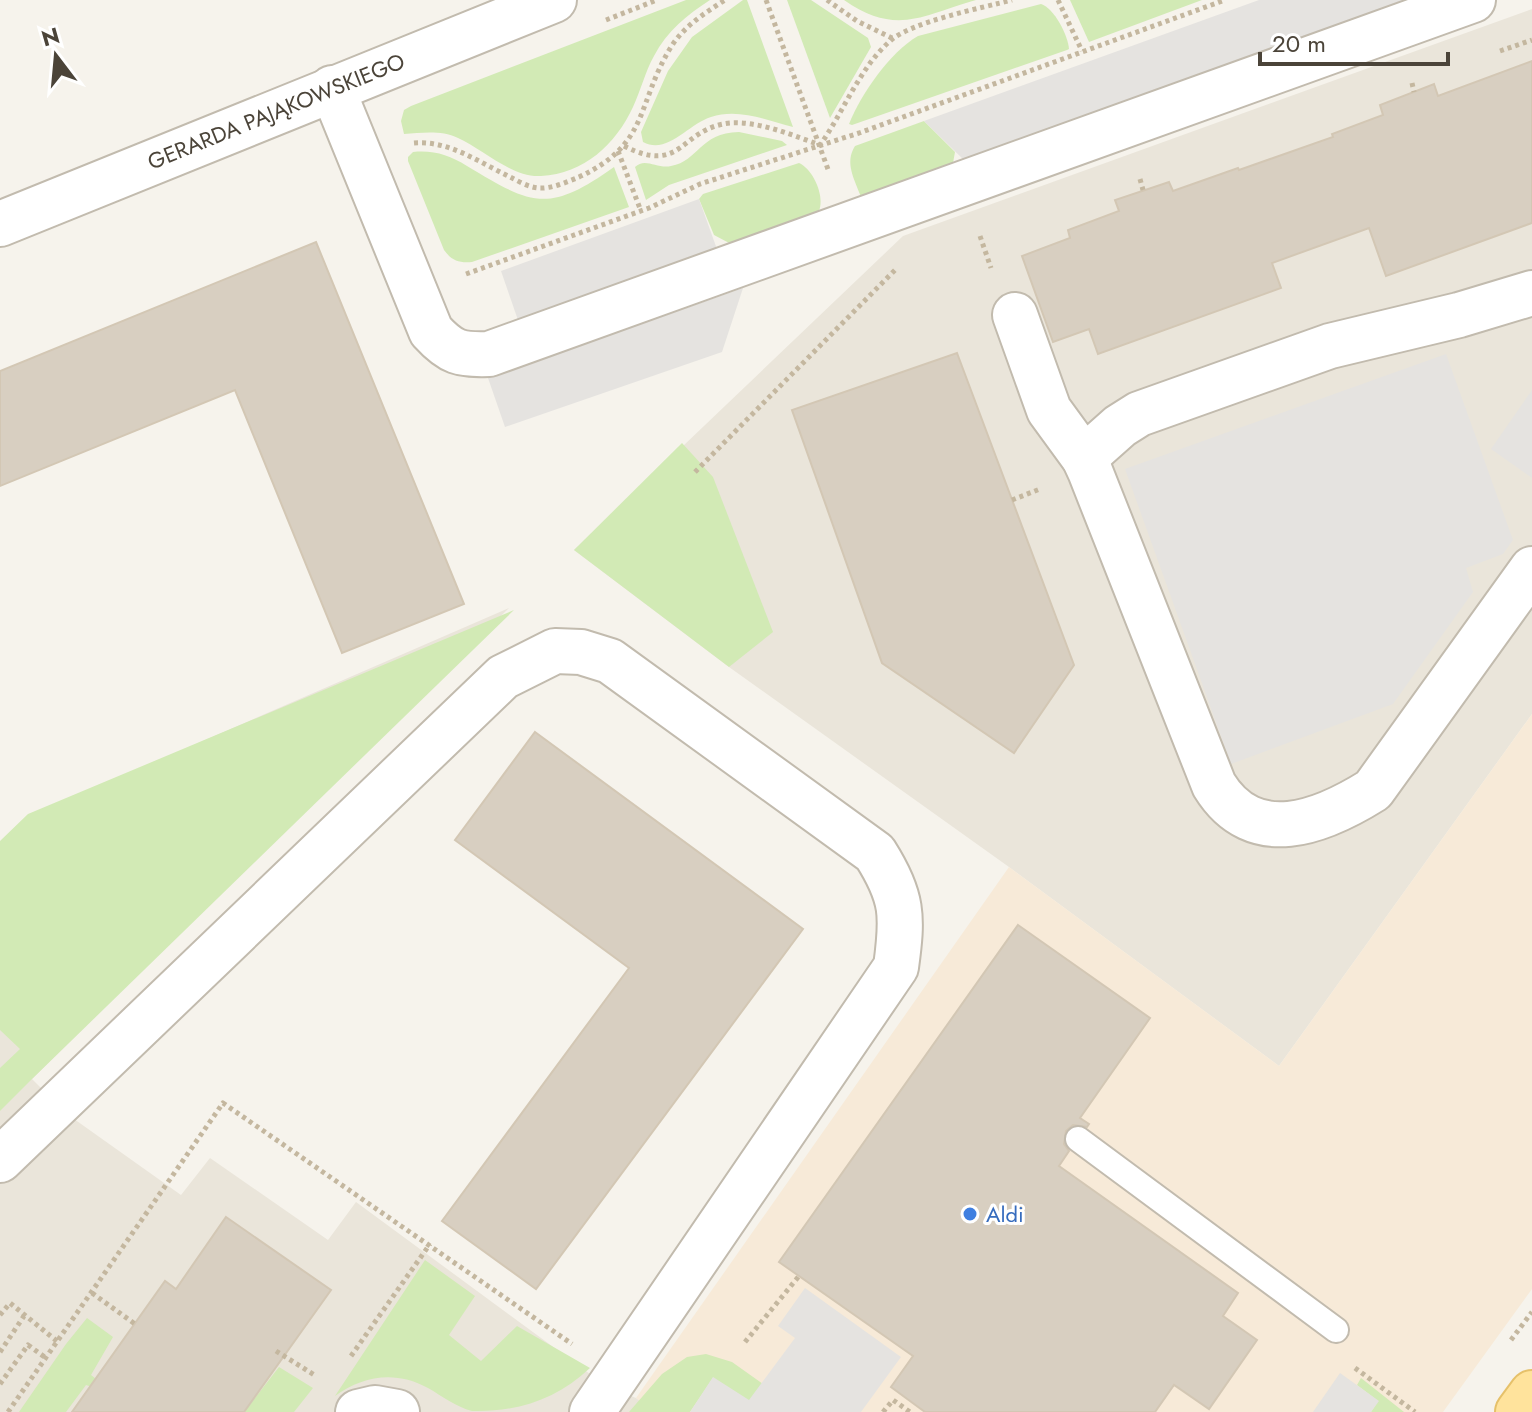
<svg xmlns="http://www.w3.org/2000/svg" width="1532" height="1412" viewBox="0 0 1532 1412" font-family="Jost,sans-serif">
  <rect width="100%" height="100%" fill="#f6f3ec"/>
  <g fill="#eae5da">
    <path d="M 1532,9 L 1532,714 L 1279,1066 L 1009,867 L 729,667 L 574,550 L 903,236 Z"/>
    <path d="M 509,608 L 32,1079 L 67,1114 L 181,1195 L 210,1158 L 328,1240 L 356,1202 L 605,1385 L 636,1398 L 655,1412 L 0,1412 L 0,845 L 28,817 Z"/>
  </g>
  <path fill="#f7ead8" d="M 1532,714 L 1532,1289 L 1443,1412 L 655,1412 L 636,1398 L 1009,867 L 1279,1066 Z"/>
  <g fill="#d2eab5">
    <path d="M 686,0 L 710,0 C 687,15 667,31 654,56 C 645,72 641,90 633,107 C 616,144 584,174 541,176 C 512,178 483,149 458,138 C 441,130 422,133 404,134 L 401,121 L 404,110 L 411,106 Z"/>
    <path d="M 743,0 L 747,0 L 793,127 C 767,120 738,108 711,117 C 688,124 668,155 643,142 L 641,132 L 668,71 L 692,37 Z"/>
    <path d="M 787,0 L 811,0 L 868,38 L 871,47 L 830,118 Z"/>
    <path d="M 844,0 L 976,0 C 921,16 896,36 844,0 Z"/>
    <path d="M 1070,0 L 1202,0 L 1089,42 Z"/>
    <path d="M 1041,4 C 1054,8 1068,35 1069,49 L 1067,50 L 852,125 L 849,124 C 861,94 890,52 918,36 Z"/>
    <path d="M 924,121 L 955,152 L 953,163 L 861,197 C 855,180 844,163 855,146 Z"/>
    <path d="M 739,132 L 782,141 L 787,145 L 669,185 L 646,200 L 635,167 C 645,157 657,169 671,166 C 699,161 699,133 739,132 Z"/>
    <path d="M 413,152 C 434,150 449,155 467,166 C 532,205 548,214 614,167 L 629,207 L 472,262 C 459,263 452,261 444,250 L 408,161 L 408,157 Z"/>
    <path d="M 799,163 C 813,169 825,196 819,211 L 731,244 L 714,235 L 699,199 L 703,194 Z"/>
    <path d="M 682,443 L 713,477 L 773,632 L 729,667 L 574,550 Z"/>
    <path d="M 514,610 L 32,1079 L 0,1111 L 0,1068 L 20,1049 L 0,1030 L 0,841 L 28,814 Z"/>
    <path d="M 425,1260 L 475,1296 L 449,1335 L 481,1361 L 517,1326 L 590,1368 C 557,1399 519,1412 472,1411 C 456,1407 442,1396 428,1388 C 395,1370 363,1376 335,1396 Z"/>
    <path d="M 87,1318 L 113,1337 L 91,1375 L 100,1382 L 95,1388 L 86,1385 L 66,1412 L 19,1412 L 66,1344 Z"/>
    <path d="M 706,1354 L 732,1362 L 763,1384 L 749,1401 L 713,1378 L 690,1412 L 629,1412 L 662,1374 L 687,1357 Z"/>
    <path d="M 279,1367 L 313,1388 L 294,1412 L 244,1412 Z"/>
    <path d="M 1361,1378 L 1404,1412 L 1371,1412 L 1378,1401 L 1357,1385 Z"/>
  </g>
  <g fill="#e5e3e0">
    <path d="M 1259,0 L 1412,0 L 966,162 L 924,121 Z"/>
    <path d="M 699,199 L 718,252 L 519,323 L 501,271 Z"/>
    <path d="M 743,288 L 722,352 L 505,427 L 488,378 Z"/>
    <path d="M 1446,354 L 1513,540 L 1503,554 L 1466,568 L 1473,592 L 1393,704 L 1231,764 L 1125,469 Z"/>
    <path d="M 1532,390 L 1532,478 L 1491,449 Z"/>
    <path d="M 805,1288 L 901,1357 L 861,1412 L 690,1412 L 713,1377 L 749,1400 L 795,1338 L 778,1326 Z"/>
    <path d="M 1340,1373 L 1379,1401 L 1371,1412 L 1313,1412 Z"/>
  </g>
  <g fill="#d8cfc1" stroke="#d3c7b4" stroke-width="2">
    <path d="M 1532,61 L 1532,223 L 1386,276 L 1369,228 L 1272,263 L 1281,288 L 1098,354 L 1089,329 L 1053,342 L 1022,256 L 1070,238 L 1068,230 L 1119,211 L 1115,200 L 1169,182 L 1173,191 L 1238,168 L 1239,170 L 1333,137 L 1332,134 L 1383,115 L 1380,105 L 1434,84 L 1438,96 Z"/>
    <path d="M 316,242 L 464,604 L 342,653 L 235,390 L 0,486 L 0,371 Z"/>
    <path d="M 957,353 L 1074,665 L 1014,753 L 882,663 L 792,410 Z"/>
    <path d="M 535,732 L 803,929 L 536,1289 L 442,1221 L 629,968 L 455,840 Z"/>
    <path d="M 1018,925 L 1150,1018 L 1080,1118 L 1089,1124 L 1087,1127 L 1073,1125 L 1066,1131 L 1064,1144 L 1069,1151 L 1059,1166 L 1238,1293 L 1223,1316 L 1257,1340 L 1209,1409 L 1174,1385 L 1155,1412 L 925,1412 L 891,1387 L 913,1356 L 779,1262 Z"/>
    <path d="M 226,1217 L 331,1290 L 244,1412 L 72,1412 L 165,1281 L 176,1289 Z"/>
  </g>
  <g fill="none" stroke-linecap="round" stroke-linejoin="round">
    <defs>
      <path id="lane" d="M 1078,1139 L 1336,1330"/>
      <g id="street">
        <path d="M 332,88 L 431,331 C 451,353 460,355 489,354 L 1473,0"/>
        <path d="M 0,224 L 554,0"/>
        <path d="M 1015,315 L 1049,410 L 1084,458 L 1090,471 L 1214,785 C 1254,850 1322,822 1373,790 L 1532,569"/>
        <path d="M 1084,458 L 1120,426 L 1139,414 L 1330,346 L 1459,315 L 1532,293"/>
        <path d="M 0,1160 L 503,677 L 555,651 L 581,652 L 610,661 L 875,853 C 903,897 903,916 896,967 L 592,1412"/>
        <path d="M 358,1412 L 375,1408 L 397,1412"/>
      </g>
      <path id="primary" d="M 1518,1412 L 1532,1393"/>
    </defs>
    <use href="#lane" stroke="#c2bbae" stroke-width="28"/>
    <use href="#street" stroke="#c2bbae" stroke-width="48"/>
    <use href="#primary" stroke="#e6c16a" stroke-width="48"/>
    <g stroke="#c4b79f" stroke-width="5" stroke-dasharray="4 4" stroke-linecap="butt">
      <path d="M 766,0 L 829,172"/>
      <path d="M 827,0 L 857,21 L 892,38"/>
      <path d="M 1058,0 L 1082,51"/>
      <path d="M 606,20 L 657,0"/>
      <path d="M 1500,51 L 1532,40"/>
      <path d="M 1412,83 L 1414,92"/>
      <path d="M 414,143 C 448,140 479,162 510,177 C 518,181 528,187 538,188 C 551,189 567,182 579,177 C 650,144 636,104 671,47 C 684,26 705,13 725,0"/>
      <path d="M 624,146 C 683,176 680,128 730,123 C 759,121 792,135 820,145 C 843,113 859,69 889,42 C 909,22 982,8 1012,0"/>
      <path d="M 618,151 L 641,211"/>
      <path d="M 1140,179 L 1143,190"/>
      <path d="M 980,236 L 991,268"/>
      <path d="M 466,274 L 649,208 L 700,184 L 859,133 L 1225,0"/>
      <path d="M 695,472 L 897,268"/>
      <path d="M 1012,500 L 1040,489"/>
      <path d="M 92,1293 L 135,1324"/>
      <path d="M 0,1315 L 10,1303 L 58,1342"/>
      <path d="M 1511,1340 L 1532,1312"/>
      <path d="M 745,1342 L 799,1276"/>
      <path d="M 276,1351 L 316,1376"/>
      <path d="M 0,1352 L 24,1316"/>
      <path d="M 351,1356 L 430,1244"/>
      <path d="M 1355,1368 L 1415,1412"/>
      <path d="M 0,1384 L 28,1345 L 46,1358"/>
      <path d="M 8,1412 L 223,1103 L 572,1344"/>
      <path d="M 883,1412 L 893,1400 L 910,1412"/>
    </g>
    <use href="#lane" stroke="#fff" stroke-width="24"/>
    <use href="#street" stroke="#fff" stroke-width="44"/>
    <use href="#primary" stroke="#ffe39c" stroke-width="44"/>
  </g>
  <circle fill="#3f7fe0" stroke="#fff" stroke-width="3" cx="970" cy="1214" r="8"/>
  <g text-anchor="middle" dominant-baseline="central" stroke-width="6" stroke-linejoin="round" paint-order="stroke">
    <g font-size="22" fill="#4b4439" stroke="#fff">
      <text transform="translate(276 111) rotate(-22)">GERARDA PAJĄKOWSKIEGO</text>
    </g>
    <g font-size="22" fill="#366cbe" stroke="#fff" text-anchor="start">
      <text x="986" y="1214">Aldi</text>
    </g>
  </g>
  <g transform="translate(56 56) rotate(344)" stroke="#ffffff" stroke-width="6" paint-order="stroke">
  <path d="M0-6L14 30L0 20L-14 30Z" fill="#4b4439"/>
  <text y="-12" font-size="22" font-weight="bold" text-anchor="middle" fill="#4b4439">N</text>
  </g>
  <path d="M1260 52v12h188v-12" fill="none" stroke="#4b4439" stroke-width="4"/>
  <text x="1272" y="52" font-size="24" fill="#4b4439" stroke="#ffffff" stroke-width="6" paint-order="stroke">20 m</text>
</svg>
